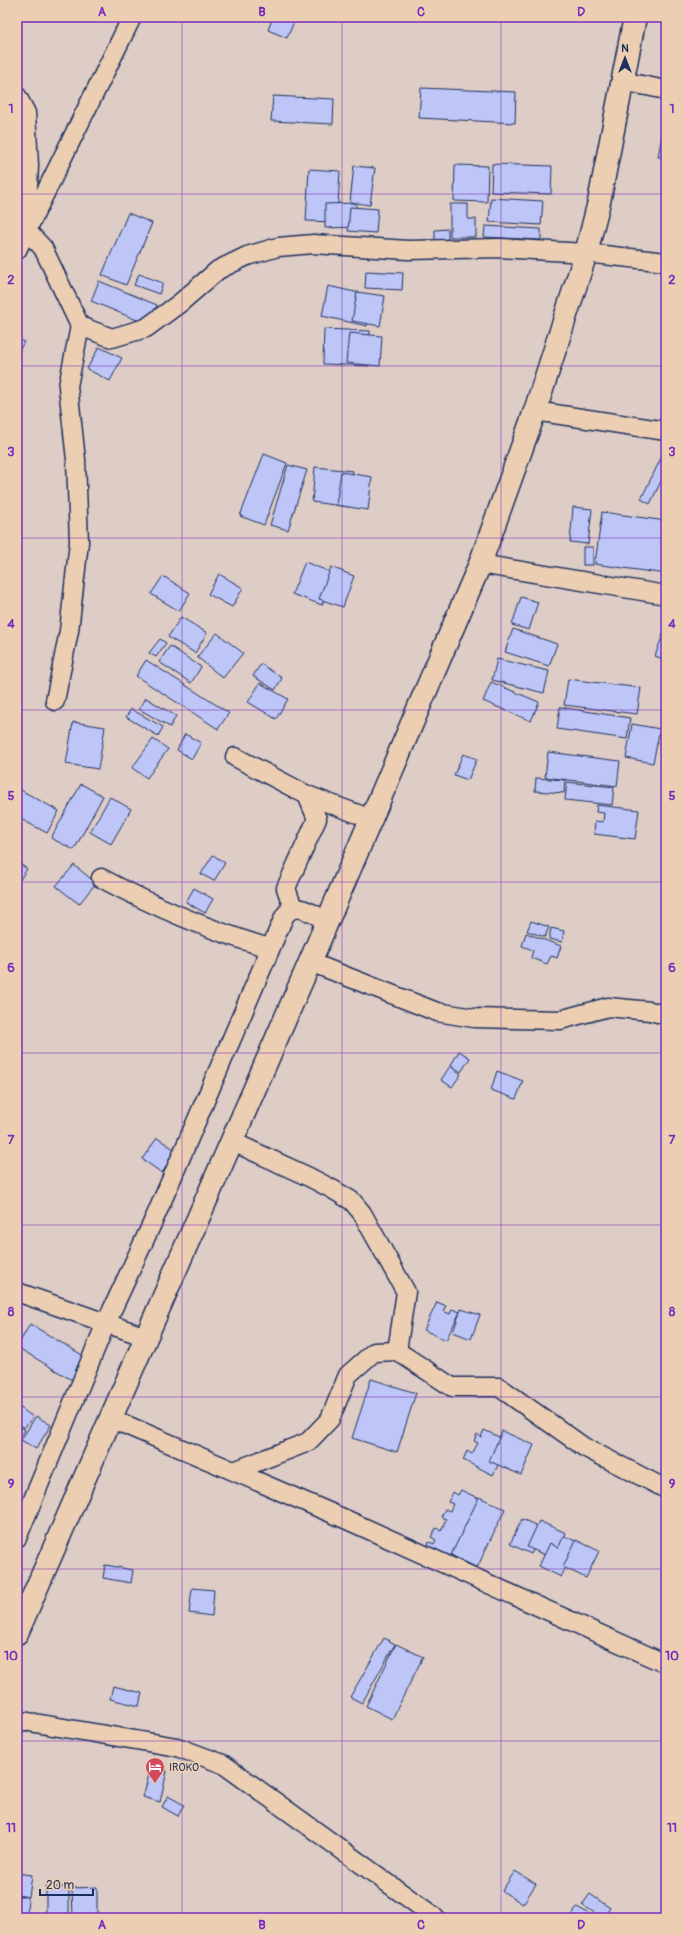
<svg xmlns="http://www.w3.org/2000/svg" width="683" height="1935" viewBox="0 0 683 1935" font-family="Pangolin,sans-serif">
  <rect width="100%" height="100%" fill="#deccc7"/>
  <filter id="ink" filterUnits="userSpaceOnUse"><feTurbulence type="fractalNoise" baseFrequency=".025" numOctaves="2"/><feDisplacementMap in="SourceGraphic" scale="8" xChannelSelector="R" yChannelSelector="G"/><feConvolveMatrix kernelMatrix="1 2 1 2 8 2 1 2 1" color-interpolation-filters="sRGB"/></filter>
  <g filter="url(#ink)">
    <g fill="#bdc6f7" stroke="#1b2f5e">
      <path d="M 273,17 L 296,17 L 287,38 L 268,30 Z"/>
      <path d="M 421,88 L 516,92 L 515,123 L 419,118 Z"/>
      <path d="M 273,96 L 334,99 L 333,124 L 271,121 Z"/>
      <path d="M 666,113 L 666,158 L 658,157 Z"/>
      <path d="M 492,164 L 552,166 L 551,194 L 491,192 Z"/>
      <path d="M 455,165 L 488,166 L 487,202 L 454,201 Z"/>
      <path d="M 354,166 L 375,168 L 370,205 L 350,202 Z"/>
      <path d="M 309,169 L 340,171 L 337,222 L 306,221 Z"/>
      <path d="M 491,198 L 543,201 L 541,225 L 489,222 Z"/>
      <path d="M 356,203 L 357,227 L 325,228 L 325,204 Z"/>
      <path d="M 450,204 L 468,204 L 468,219 L 476,219 L 476,237 L 450,237 Z"/>
      <path d="M 350,207 L 378,209 L 376,233 L 348,231 Z"/>
      <path d="M 128,213 L 152,223 L 126,285 L 102,275 Z"/>
      <path d="M 485,226 L 541,229 L 541,240 L 484,237 Z"/>
      <path d="M 448,229 L 448,242 L 435,242 L 435,230 Z"/>
      <path d="M 366,271 L 403,273 L 402,290 L 365,288 Z"/>
      <path d="M 139,274 L 163,283 L 159,294 L 134,285 Z"/>
      <path d="M 99,281 L 157,305 L 149,325 L 91,301 Z"/>
      <path d="M 328,286 L 373,296 L 367,326 L 322,316 Z"/>
      <path d="M 357,292 L 385,296 L 380,326 L 352,321 Z"/>
      <path d="M 324,329 L 370,331 L 369,366 L 323,364 Z"/>
      <path d="M 349,333 L 382,336 L 380,366 L 346,363 Z"/>
      <path d="M 17,337 L 24,342 L 17,354 Z"/>
      <path d="M 99,347 L 122,358 L 110,381 L 87,369 Z"/>
      <path d="M 264,454 L 287,463 L 264,525 L 240,516 Z"/>
      <path d="M 662,456 L 666,458 L 666,471 L 650,504 L 641,499 Z"/>
      <path d="M 288,465 L 307,470 L 288,530 L 270,525 Z"/>
      <path d="M 315,467 L 353,471 L 349,507 L 312,502 Z"/>
      <path d="M 341,472 L 372,477 L 368,510 L 336,505 Z"/>
      <path d="M 573,507 L 592,509 L 588,544 L 570,542 Z"/>
      <path d="M 602,512 L 666,521 L 666,574 L 595,564 Z"/>
      <rect x="583" y="547" width="10" height="18"/>
      <path d="M 305,562 L 333,573 L 322,605 L 292,594 Z"/>
      <path d="M 331,567 L 354,576 L 343,607 L 319,599 Z"/>
      <path d="M 219,574 L 243,588 L 232,607 L 208,594 Z"/>
      <path d="M 163,576 L 190,593 L 179,611 L 151,594 Z"/>
      <path d="M 521,597 L 538,602 L 529,630 L 512,625 Z"/>
      <path d="M 181,617 L 207,633 L 195,653 L 168,637 Z"/>
      <path d="M 666,626 L 666,660 L 655,656 Z"/>
      <path d="M 513,629 L 557,644 L 549,666 L 505,652 Z"/>
      <path d="M 217,633 L 243,653 L 223,678 L 197,657 Z"/>
      <path d="M 160,639 L 166,643 L 156,657 L 149,653 Z"/>
      <path d="M 170,646 L 201,667 L 191,683 L 159,662 Z"/>
      <path d="M 497,659 L 549,671 L 544,693 L 492,680 Z"/>
      <path d="M 146,660 L 229,713 L 218,729 L 136,676 Z"/>
      <path d="M 261,664 L 282,678 L 275,690 L 253,676 Z"/>
      <path d="M 568,679 L 641,688 L 637,714 L 564,705 Z"/>
      <path d="M 491,682 L 539,702 L 531,721 L 483,701 Z"/>
      <path d="M 260,683 L 288,699 L 276,719 L 248,702 Z"/>
      <path d="M 146,698 L 176,716 L 170,727 L 139,709 Z"/>
      <path d="M 560,707 L 630,718 L 627,739 L 557,729 Z"/>
      <path d="M 131,709 L 163,727 L 158,736 L 126,717 Z"/>
      <path d="M 73,722 L 105,727 L 98,769 L 66,764 Z"/>
      <path d="M 632,724 L 660,729 L 653,763 L 626,758 Z"/>
      <path d="M 185,734 L 201,743 L 192,759 L 177,750 Z"/>
      <path d="M 153,739 L 168,749 L 147,778 L 132,768 Z"/>
      <path d="M 548,752 L 620,761 L 617,786 L 545,777 Z"/>
      <path d="M 463,754 L 477,759 L 468,780 L 454,775 Z"/>
      <path d="M 536,778 L 565,780 L 564,793 L 535,791 Z"/>
      <path d="M 567,782 L 614,787 L 612,805 L 565,800 Z"/>
      <path d="M 81,784 L 103,796 L 74,850 L 51,838 Z"/>
      <path d="M 17,788 L 59,811 L 47,833 L 17,817 Z"/>
      <path d="M 110,797 L 131,809 L 111,844 L 90,832 Z"/>
      <path d="M 597,805 L 639,810 L 635,839 L 594,834 L 595,821 L 603,822 L 604,813 L 596,812 Z"/>
      <path d="M 213,855 L 225,863 L 214,881 L 201,874 Z"/>
      <path d="M 17,862 L 27,869 L 17,884 Z"/>
      <path d="M 74,865 L 96,883 L 79,904 L 56,886 Z"/>
      <path d="M 194,888 L 213,899 L 205,913 L 186,902 Z"/>
      <path d="M 531,921 L 549,927 L 545,937 L 527,931 Z"/>
      <path d="M 551,928 L 564,931 L 562,942 L 549,939 Z"/>
      <path d="M 526,933 L 561,946 L 557,958 L 551,956 L 547,964 L 531,958 L 533,950 L 522,946 Z"/>
      <path d="M 459,1051 L 470,1058 L 461,1072 L 451,1065 Z"/>
      <path d="M 450,1066 L 461,1074 L 452,1087 L 441,1080 Z"/>
      <path d="M 497,1071 L 523,1081 L 516,1099 L 491,1090 Z"/>
      <path d="M 157,1138 L 177,1151 L 162,1173 L 142,1159 Z"/>
      <path d="M 437,1302 L 446,1306 L 443,1311 L 450,1314 L 452,1309 L 460,1312 L 446,1340 L 424,1330 Z"/>
      <path d="M 461,1309 L 480,1315 L 471,1339 L 453,1332 Z"/>
      <path d="M 30,1324 L 89,1359 L 75,1382 L 17,1347 Z"/>
      <path d="M 371,1379 L 416,1393 L 397,1452 L 352,1438 Z"/>
      <path d="M 18,1406 L 33,1417 L 24,1428 L 17,1422 Z"/>
      <path d="M 36,1416 L 51,1425 L 36,1449 L 21,1440 Z"/>
      <path d="M 17,1424 L 25,1430 L 19,1440 L 17,1439 Z"/>
      <path d="M 484,1430 L 510,1442 L 493,1475 L 463,1460 L 467,1451 L 472,1454 L 478,1443 L 474,1441 L 477,1434 L 481,1437 Z"/>
      <path d="M 502,1431 L 534,1445 L 521,1475 L 489,1461 Z"/>
      <path d="M 461,1490 L 484,1501 L 455,1561 L 427,1548 L 429,1542 L 434,1544 L 436,1540 L 431,1537 L 436,1528 L 441,1531 L 446,1519 L 441,1517 L 445,1509 L 450,1511 L 453,1504 L 448,1502 L 453,1492 L 458,1495 Z"/>
      <path d="M 479,1497 L 505,1509 L 477,1568 L 451,1555 Z"/>
      <path d="M 522,1519 L 544,1529 L 531,1554 L 510,1544 Z"/>
      <path d="M 539,1521 L 566,1533 L 554,1559 L 527,1547 Z"/>
      <path d="M 564,1536 L 578,1542 L 561,1577 L 539,1566 L 550,1543 L 558,1548 Z"/>
      <path d="M 576,1540 L 599,1551 L 586,1578 L 563,1567 Z"/>
      <path d="M 105,1565 L 133,1570 L 131,1583 L 103,1578 Z"/>
      <path d="M 192,1588 L 214,1590 L 212,1616 L 189,1613 Z"/>
      <path d="M 384,1638 L 395,1644 L 362,1703 L 350,1697 Z"/>
      <path d="M 396,1644 L 423,1657 L 392,1719 L 366,1706 Z"/>
      <path d="M 113,1686 L 142,1693 L 139,1706 L 110,1699 Z"/>
      <path d="M 151,1767 L 167,1771 L 160,1802 L 143,1797 Z"/>
      <path d="M 168,1796 L 184,1805 L 178,1816 L 162,1807 Z"/>
      <path d="M 515,1871 L 536,1884 L 523,1904 L 502,1891 Z"/>
      <path d="M 17,1873 L 32,1875 L 29,1897 L 17,1895 Z"/>
      <rect x="46" y="1887" width="23" height="31"/>
      <path d="M 97,1887 L 97,1918 L 73,1918 L 72,1888 Z"/>
      <path d="M 590,1894 L 610,1908 L 603,1918 L 582,1905 Z"/>
      <path d="M 17,1896 L 28,1897 L 27,1915 L 17,1914 Z"/>
      <path d="M 577,1907 L 597,1918 L 571,1918 Z"/>
      <path d="M 610,1914 L 618,1918 L 608,1918 Z"/>
    </g>
    <g fill="none" stroke-linecap="round" stroke-linejoin="round">
      <defs>
        <g id="street">
          <path d="M 622,81 L 666,90"/>
          <path d="M 17,96 L 26,113 L 29,165 L 26,230 L 43,248 L 80,326 L 68,386 L 76,460 L 79,542 L 69,631 L 55,701"/>
          <path d="M 17,250 L 132,17"/>
          <path d="M 80,326 L 112,338 L 146,328 L 180,303 L 218,270 L 247,256 L 278,247 L 313,244 L 408,250 L 500,248 L 586,253 L 666,262"/>
          <path d="M 535,411 L 666,431"/>
          <path d="M 480,564 L 666,595"/>
          <path d="M 235,757 L 307,795 L 317,819 L 286,888 L 293,908"/>
          <path d="M 307,795 L 371,819"/>
          <path d="M 101,878 C 157,908 208,930 269,948"/>
          <path d="M 310,962 L 437,1012 L 474,1018 L 560,1020 L 608,1007 L 650,1011 L 666,1015"/>
          <path d="M 231,1141 L 309,1177 L 332,1189 L 352,1201 L 362,1213 L 406,1292 L 397,1351 L 452,1387 L 499,1387 L 584,1447 L 666,1489"/>
          <path d="M 17,1292 L 146,1337"/>
          <path d="M 110,1418 L 345,1519 L 666,1664"/>
          <path d="M 234,1471 L 308,1442 L 330,1419 L 348,1375 L 374,1352 L 397,1351"/>
          <path d="M 17,1538 L 106,1323 L 156,1215 L 284,917 C 294,899 313,914 327,921"/>
          <path d="M 17,1720 L 177,1747 L 223,1764 L 436,1918"/>
        </g>
        <path id="secondary" d="M 17,1633 L 310,962 L 480,564 L 535,411 L 586,253 L 599,202 L 635,17"/>
      </defs>
      <use href="#street" stroke="#1b2f5e" stroke-width="21"/>
      <use href="#secondary" stroke="#1b2f5e" stroke-width="25"/>
      <use href="#street" stroke="#eccfb3" stroke-width="18"/>
      <use href="#secondary" stroke="#eccfb3" stroke-width="22"/>
    </g>
  </g>
  <path fill="none" stroke="#7b2cbf" stroke-width="1" stroke-opacity="0.55" d="M 182,17 L 182,1918M 342,17 L 342,1918M 501,17 L 501,1918M 17,194 L 666,194M 17,366 L 666,366M 17,538 L 666,538M 17,710 L 666,710M 17,882 L 666,882M 17,1053 L 666,1053M 17,1225 L 666,1225M 17,1397 L 666,1397M 17,1569 L 666,1569M 17,1741 L 666,1741"/>
  <defs>
    <symbol id="hotel-pin" viewBox="-11 -11 22 30"><path d="M0 17L-7.5 6A9.5 9.5 0 1 1 7.5 6Z" fill="#d1495b" stroke="#eccfb3"/><path d="M-6-4.5h1.5V1H6V5H4.5V3h-9V5H-6ZM-4 0a1.8 1.8 0 1 1 3.6 0ZM.5 0V-2.5h3Q6-2.5 6 0Z" fill="#fff"/></symbol>
  </defs>
  <g fill-rule="evenodd">
    <use href="#hotel-pin" x="144" y="1756" width="22" height="30"/>
  </g>
  <g text-anchor="middle" dominant-baseline="central" stroke-width="3.5" stroke-linejoin="round" paint-order="stroke">
    <g font-size="11" fill="#1b2f5e" stroke="#eccfb3" text-anchor="start">
      <text x="169" y="1767">IROKO</text>
    </g>
  </g>
  <rect width="683" height="1935" fill="none" stroke="#eccfb3" stroke-width="44"/>
  <g transform="translate(625 58)" stroke="#eccfb3" stroke-width="3" paint-order="stroke">
  <path d="M0-3L7 15L0 10L-7 15Z" fill="#1b2f5e"/>
  <text y="-6" font-size="11" font-weight="bold" text-anchor="middle" fill="#1b2f5e">N</text>
  </g>
  <path d="M40 1889v6h53v-6" fill="none" stroke="#1b2f5e" stroke-width="2"/>
  <text x="46" y="1889" font-size="12" fill="#1b2f5e" stroke="#eccfb3" stroke-width="3" paint-order="stroke">20 m</text>
  <rect x="22" y="22" width="639" height="1891" fill="none" stroke="#7b2cbf" stroke-width="1.5"/>
  <g font-size="13" text-anchor="middle" font-weight="bold" fill="#7b2cbf">
    <text x="102" y="16">A</text>
    <text x="262" y="16">B</text>
    <text x="421" y="16">C</text>
    <text x="581" y="16">D</text>
    <text x="11" y="113">1</text>
    <text x="672" y="113">1</text>
    <text x="11" y="284">2</text>
    <text x="672" y="284">2</text>
    <text x="11" y="456">3</text>
    <text x="672" y="456">3</text>
    <text x="11" y="628">4</text>
    <text x="672" y="628">4</text>
    <text x="11" y="800">5</text>
    <text x="672" y="800">5</text>
    <text x="11" y="972">6</text>
    <text x="672" y="972">6</text>
    <text x="11" y="1144">7</text>
    <text x="672" y="1144">7</text>
    <text x="11" y="1316">8</text>
    <text x="672" y="1316">8</text>
    <text x="11" y="1488">9</text>
    <text x="672" y="1488">9</text>
    <text x="11" y="1660">10</text>
    <text x="672" y="1660">10</text>
    <text x="11" y="1832">11</text>
    <text x="672" y="1832">11</text>
    <text x="102" y="1929">A</text>
    <text x="262" y="1929">B</text>
    <text x="421" y="1929">C</text>
    <text x="581" y="1929">D</text>
  </g>
</svg>
